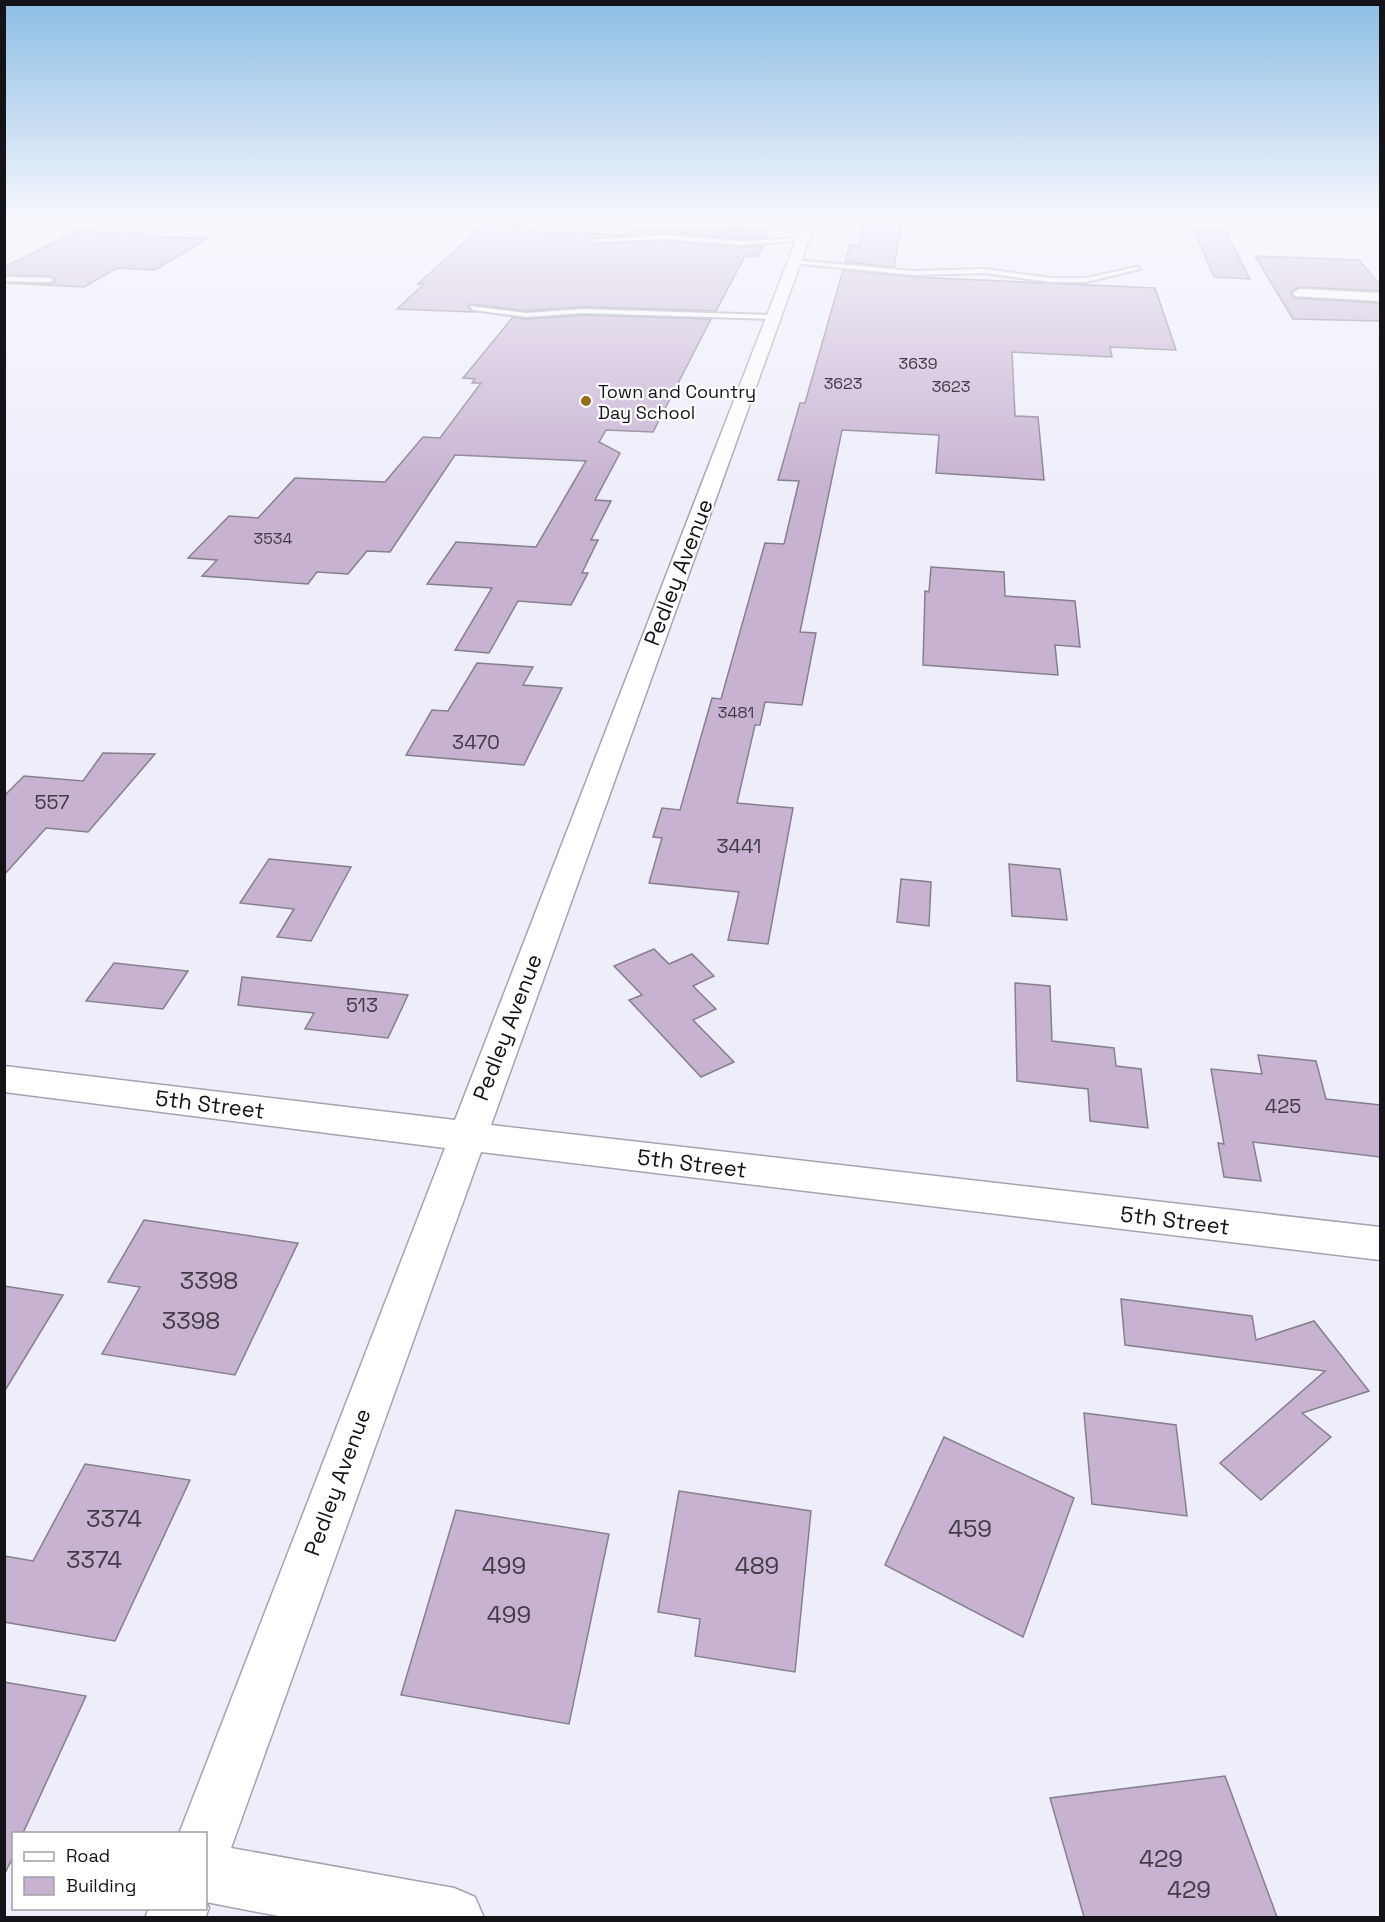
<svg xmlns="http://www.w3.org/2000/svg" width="1385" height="1922" viewBox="0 0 1385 1922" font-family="'Space Grotesk',sans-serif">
  <rect width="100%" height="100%" fill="#edeefa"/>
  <g fill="#c7b2d2" stroke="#86808a" stroke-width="1.5">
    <path d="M 492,217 L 531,217 L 517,231 L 626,235 L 631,229 L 727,232 L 731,227 L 771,229 L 767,237 L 742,239 L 665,233 L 588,239 L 593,244 L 665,241 L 742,247 L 763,246 L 758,256 L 745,256 L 716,311 L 583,307 L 526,311 L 470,304 L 468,307 L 473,312 L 397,309 L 424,284 L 418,284 Z"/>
    <path d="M 866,219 L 902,220 L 894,267 L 845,262 L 850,245 L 859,246 Z"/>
    <path d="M 1194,230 L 1226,232 L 1250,279 L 1214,277 Z"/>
    <path d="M 77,231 L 144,234 L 140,236 L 208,238 L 155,270 L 117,268 L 84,287 L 7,283 L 50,284 L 54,282 L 55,279 L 50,276 L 4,275 L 4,267 Z"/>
    <path d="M 1255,256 L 1359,260 L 1380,285 L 1380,291 L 1300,287 L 1292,291 L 1291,294 L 1295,298 L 1380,303 L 1380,321 L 1293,319 Z"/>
    <path d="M 843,270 L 913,277 L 1155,288 L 1176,350 L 1110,347 L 1112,357 L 1012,352 L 1015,416 L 1038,417 L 1044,480 L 936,473 L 939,435 L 842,430 L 800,632 L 816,633 L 802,705 L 765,702 L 760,725 L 755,725 L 737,803 L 793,808 L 768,944 L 728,940 L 739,892 L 649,883 L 662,838 L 653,837 L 662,808 L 680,810 L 712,698 L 721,699 L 765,543 L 784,544 L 799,481 L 778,480 L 800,403 L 805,403 Z"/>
    <path d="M 583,315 L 711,319 L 653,432 L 606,430 L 599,442 L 620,453 L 595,500 L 611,501 L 591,540 L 598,540 L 582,573 L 588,573 L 571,605 L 518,601 L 489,653 L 455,650 L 492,588 L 427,584 L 456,542 L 536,547 L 586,461 L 455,455 L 390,552 L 367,551 L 348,574 L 317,572 L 308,584 L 202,576 L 217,560 L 188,558 L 229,516 L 258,518 L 295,478 L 385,482 L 423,437 L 440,438 L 481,383 L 472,383 L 475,379 L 463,378 L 513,317 L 526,319 Z"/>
    <path d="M 931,567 L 1004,572 L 1005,596 L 1075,601 L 1080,647 L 1055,645 L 1058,675 L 923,665 L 925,591 L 929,592 Z"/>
    <path d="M 477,663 L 533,667 L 523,685 L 562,688 L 524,765 L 406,755 L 432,710 L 448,711 Z"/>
    <path d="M 103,753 L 155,754 L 88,832 L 46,828 L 4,875 L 4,796 L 24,776 L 83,781 Z"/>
    <path d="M 269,859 L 351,867 L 311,941 L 277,937 L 294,909 L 240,903 Z"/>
    <path d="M 1009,864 L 1060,869 L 1067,920 L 1012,916 Z"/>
    <path d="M 901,879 L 931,882 L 929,926 L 897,922 Z"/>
    <path d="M 654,949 L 669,964 L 692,954 L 714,976 L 693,986 L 716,1009 L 693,1020 L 734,1062 L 701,1077 L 629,1000 L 642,995 L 614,966 Z"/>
    <path d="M 114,963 L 188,971 L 163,1009 L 86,1001 Z"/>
    <path d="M 242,977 L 408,995 L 388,1038 L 305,1029 L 314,1013 L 238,1005 Z"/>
    <path d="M 1015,983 L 1050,986 L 1052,1041 L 1114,1048 L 1116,1066 L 1141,1069 L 1148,1128 L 1090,1121 L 1088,1089 L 1017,1081 Z"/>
    <path d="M 1258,1055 L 1316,1061 L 1326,1099 L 1380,1105 L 1380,1157 L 1253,1142 L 1261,1181 L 1224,1177 L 1218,1143 L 1224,1144 L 1211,1069 L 1262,1074 Z"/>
    <path d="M 144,1220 L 298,1243 L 235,1375 L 102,1354 L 140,1287 L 108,1282 Z"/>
    <path d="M 4,1286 L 63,1295 L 4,1392 Z"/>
    <path d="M 1121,1299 L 1252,1316 L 1256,1340 L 1314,1321 L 1369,1391 L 1302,1413 L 1331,1437 L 1261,1500 L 1220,1463 L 1325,1371 L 1125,1345 Z"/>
    <path d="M 1084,1413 L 1176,1425 L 1187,1516 L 1092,1504 Z"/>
    <path d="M 944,1437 L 1074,1498 L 1023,1637 L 885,1565 Z"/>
    <path d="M 85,1464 L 190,1480 L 115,1641 L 4,1622 L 4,1556 L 33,1561 Z"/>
    <path d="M 679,1491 L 811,1511 L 795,1672 L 695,1656 L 700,1619 L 658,1612 Z"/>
    <path d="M 456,1510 L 609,1534 L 569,1724 L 401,1695 Z"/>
    <path d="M 4,1682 L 86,1696 L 23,1833 L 14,1833 L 14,1855 L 4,1875 Z"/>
    <path d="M 1225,1776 L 1277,1917 L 1084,1917 L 1050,1798 Z"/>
  </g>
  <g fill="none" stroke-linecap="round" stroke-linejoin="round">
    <defs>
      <g id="service">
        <path d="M 665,235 L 742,241 L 802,238 L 805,240 L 742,245 L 665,239 L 593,242 L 590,240 Z"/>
        <path d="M 794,260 L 913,271 L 985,269 L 1050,278 L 1086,278 L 1137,267 L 1140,269 L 1086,282 L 1050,282 L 985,273 L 913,275 L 792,263 Z"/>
        <path d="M 4,277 L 50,278 L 53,280 L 50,282 L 4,281 Z"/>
        <path d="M 470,306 L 526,313 L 583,309 L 773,315 L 777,317 L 773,319 L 583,313 L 526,317 L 473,310 Z"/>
      </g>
      <g id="minor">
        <path d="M 805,217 L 817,217 L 491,1125 L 1380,1227 L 1380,1260 L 481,1152 L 231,1848 L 454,1888 L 475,1897 L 484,1918 L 289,1918 L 206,1902 L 209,1908 L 205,1918 L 145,1918 L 149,1908 L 206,1908 L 206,1834 L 179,1834 L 445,1148 L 4,1092 L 4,1066 L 455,1120 Z"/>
        <path d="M 1300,289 L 1380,293 L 1380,301 L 1295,296 L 1293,293 Z"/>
      </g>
    </defs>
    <use href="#service" stroke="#a4a4b0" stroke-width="4"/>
    <use href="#minor" stroke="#a4a4b0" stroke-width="3"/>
    <use href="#service" fill="#fff" fill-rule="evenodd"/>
    <use href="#minor" fill="#fff" fill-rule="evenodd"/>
  </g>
  <linearGradient id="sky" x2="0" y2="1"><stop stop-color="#8cbee4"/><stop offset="0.45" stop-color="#f7f7fd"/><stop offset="1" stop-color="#f7f7fd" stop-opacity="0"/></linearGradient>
  <rect width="1385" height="486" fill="url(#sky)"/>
  <circle fill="#9a6c1c" stroke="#fff" stroke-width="2" cx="586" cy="401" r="6"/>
  <g text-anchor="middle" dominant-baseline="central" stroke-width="4.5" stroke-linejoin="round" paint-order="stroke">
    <g font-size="16" fill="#413c46">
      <text x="918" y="363">3639</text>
      <text x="843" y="383">3623</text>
      <text x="951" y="386">3623</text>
      <text x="273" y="538">3534</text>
      <text x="736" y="712">3481</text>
    </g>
    <g font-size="18" fill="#141418" stroke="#fff" text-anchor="start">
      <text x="598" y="391">Town and Country<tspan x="598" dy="21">Day School</tspan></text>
    </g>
    <g font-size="20" fill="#413c46">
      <text x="476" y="742">3470</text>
      <text x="52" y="802">557</text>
      <text x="739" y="846">3441</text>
      <text x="362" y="1005">513</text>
      <text x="1283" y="1106">425</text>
    </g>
    <g font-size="22" fill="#141418" stroke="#fff">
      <text transform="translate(678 572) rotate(-69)">Pedley Avenue</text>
      <text transform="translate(507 1027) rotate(-69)">Pedley Avenue</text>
      <text transform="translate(210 1104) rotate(7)">5th Street</text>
      <text transform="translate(692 1163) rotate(7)">5th Street</text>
      <text transform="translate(1175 1220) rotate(7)">5th Street</text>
      <text transform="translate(337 1482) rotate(-70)">Pedley Avenue</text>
    </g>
    <g font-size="24" fill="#413c46">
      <text x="209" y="1280">3398</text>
      <text x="191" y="1320">3398</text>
      <text x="114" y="1518">3374</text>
      <text x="970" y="1528">459</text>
      <text x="94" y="1559">3374</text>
      <text x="504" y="1565">499</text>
      <text x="757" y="1565">489</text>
      <text x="509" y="1614">499</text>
      <text x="1161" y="1858">429</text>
      <text x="1189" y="1889">429</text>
    </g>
  </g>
  <rect width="1385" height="1922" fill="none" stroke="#141418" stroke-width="12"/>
  <rect x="12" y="1832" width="195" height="78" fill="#ffffff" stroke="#a1a1a3" stroke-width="1.5"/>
  <rect x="24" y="1852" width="30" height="9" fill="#ffffff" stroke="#a1a1a3" stroke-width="1.5"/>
  <text x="66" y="1862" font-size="18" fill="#141418">Road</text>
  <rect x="24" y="1877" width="30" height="18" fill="#c7b2d2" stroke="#a1a1a3" stroke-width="1.5"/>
  <text x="66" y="1892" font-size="18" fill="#141418">Building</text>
</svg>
